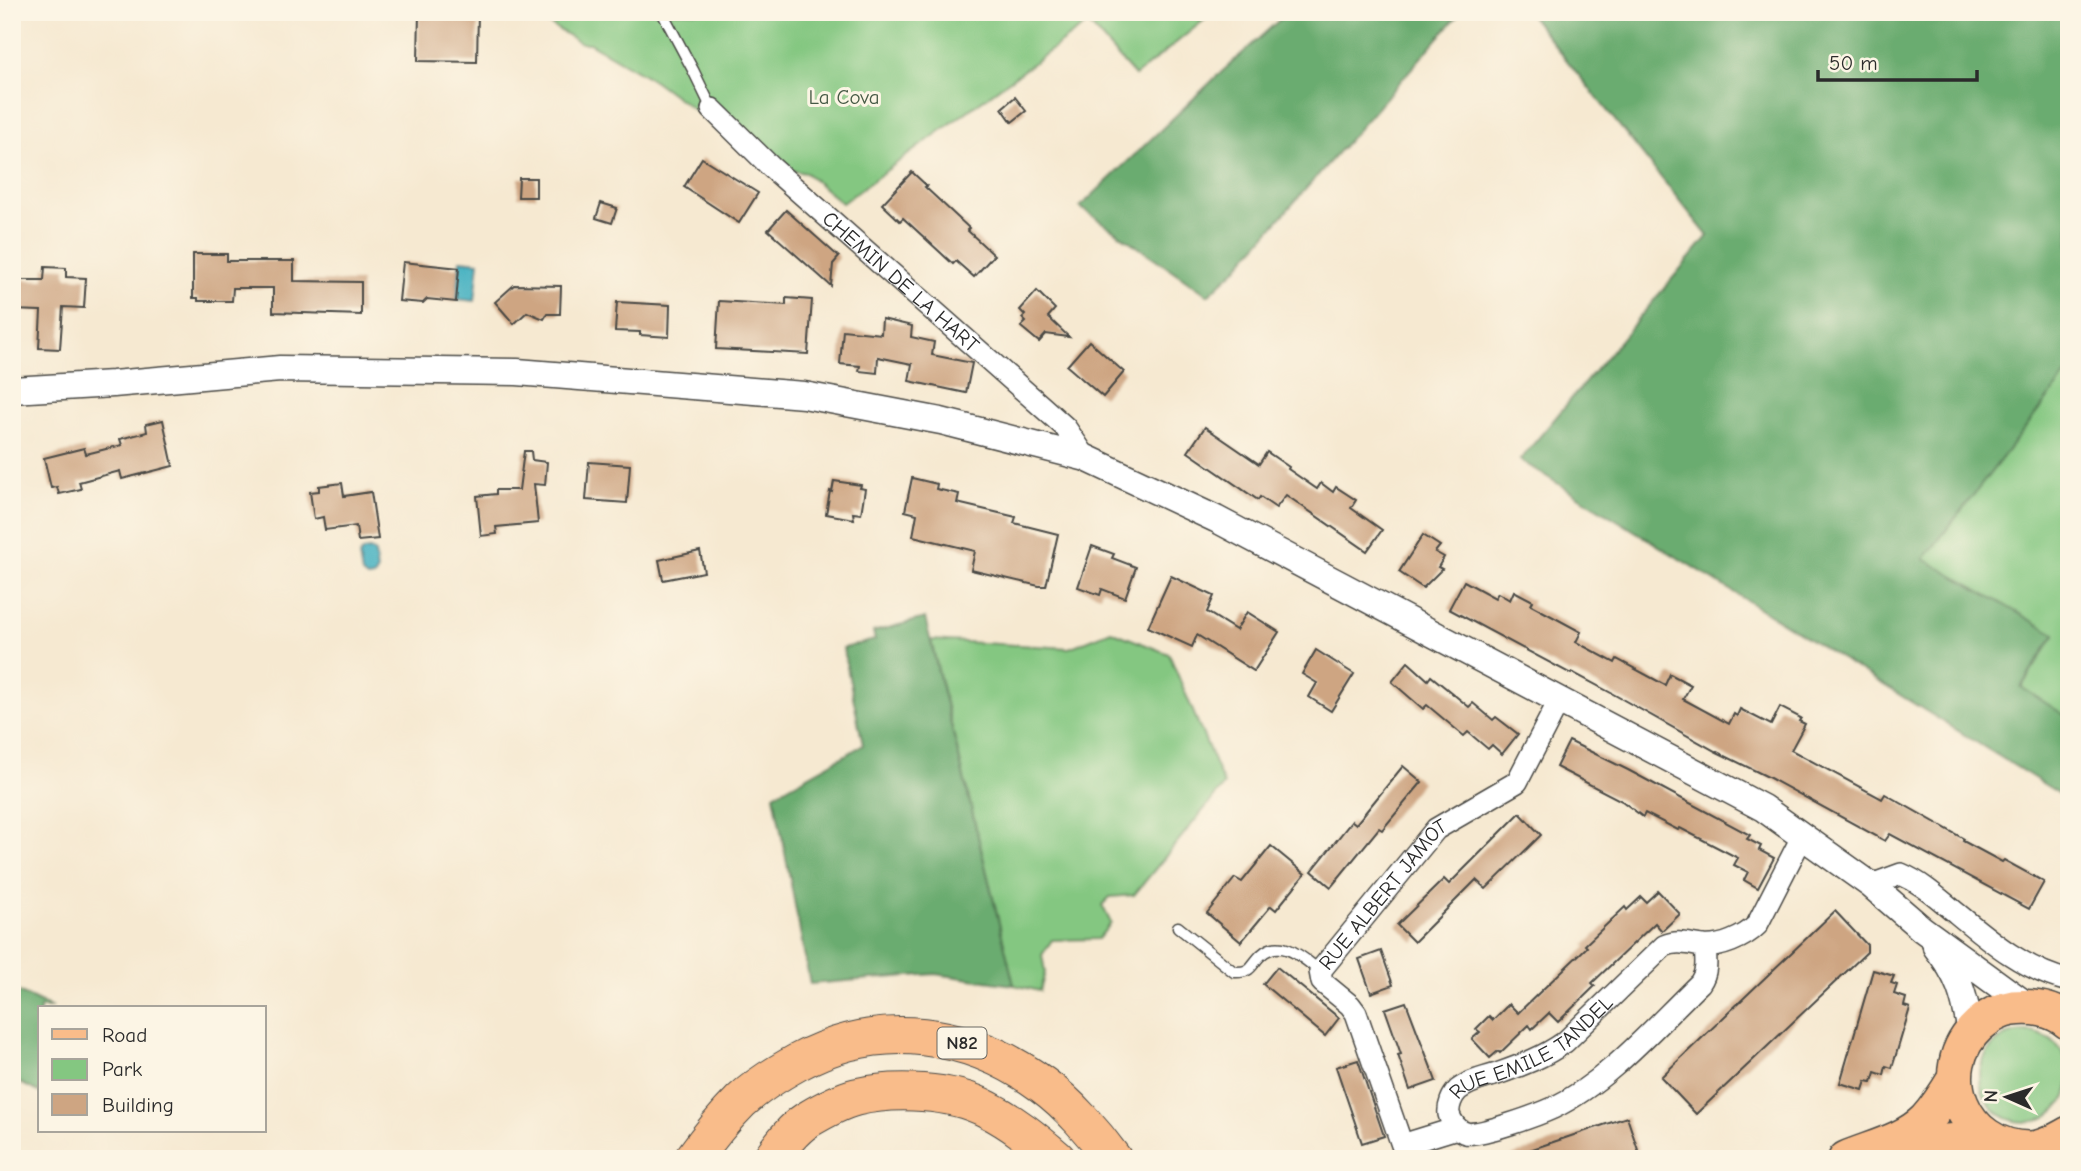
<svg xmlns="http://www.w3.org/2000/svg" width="2081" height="1171" viewBox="0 0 2081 1171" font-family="'Comic Neue',sans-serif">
  <rect width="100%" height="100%" fill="#fcf5e5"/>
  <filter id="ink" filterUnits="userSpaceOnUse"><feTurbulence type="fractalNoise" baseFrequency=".0143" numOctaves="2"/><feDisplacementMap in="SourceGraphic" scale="14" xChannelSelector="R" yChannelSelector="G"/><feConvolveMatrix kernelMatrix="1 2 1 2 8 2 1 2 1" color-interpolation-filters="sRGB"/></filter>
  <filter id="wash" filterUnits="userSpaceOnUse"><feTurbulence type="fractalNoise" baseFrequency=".00686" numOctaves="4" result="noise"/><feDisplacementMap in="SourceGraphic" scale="28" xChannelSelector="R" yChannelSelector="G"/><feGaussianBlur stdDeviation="1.57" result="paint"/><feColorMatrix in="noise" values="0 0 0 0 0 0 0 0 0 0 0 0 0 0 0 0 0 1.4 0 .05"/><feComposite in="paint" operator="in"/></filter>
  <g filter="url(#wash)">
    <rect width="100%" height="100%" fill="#f6e9d1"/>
    <g fill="#84c781" stroke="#587956" stroke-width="2">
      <path d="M 529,12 L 1214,12 L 1135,76 L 1088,23 L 842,203 L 806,173 L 771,167 L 655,81 L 589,43 L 581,43 Z"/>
      <path d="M 2069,371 L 2069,718 L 2021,688 L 2055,635 L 1923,560 Z"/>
      <path d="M 1111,631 L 1169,654 L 1224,785 L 1134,895 L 1110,897 L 1102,905 L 1111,923 L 1098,939 L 1052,940 L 1042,955 L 1045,972 L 1040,991 L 1014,985 L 931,640 L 1069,648 Z"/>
      <circle cx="2025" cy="1077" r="45"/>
    </g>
    <g fill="#6bac6f" stroke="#4b6c4d" stroke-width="2">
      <path d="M 1288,12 L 1461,12 L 1234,271 L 1208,295 L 1080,207 L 1215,78 Z"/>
      <path d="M 1528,12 L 2069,12 L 2069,371 L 1924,559 L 2055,634 L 2021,687 L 2069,718 L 2060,794 L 1520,460 L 1708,236 Z"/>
      <path d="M 925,618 L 1014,985 L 935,974 L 810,984 L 774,795 L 863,745 L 843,648 L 875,640 L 873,632 Z"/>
      <path d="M 12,989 L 52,1008 L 40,1008 L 40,1093 L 12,1079 Z"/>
    </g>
    <g fill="#43b0c1" stroke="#376e76" stroke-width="2">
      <path d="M 460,260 L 479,262 L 475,301 L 456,299 Z"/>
      <path d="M 370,550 L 375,553 L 377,572 L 374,577 L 367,578 L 362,574 L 359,556 L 363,551 Z"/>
    </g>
    <g id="blocks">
      <g fill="#cea582">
        <path d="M 419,12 L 478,12 L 477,62 L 418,61 Z"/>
        <path d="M 1015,97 L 1026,111 L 1012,122 L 1002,108 Z"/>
        <path d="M 702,158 L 758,193 L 739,223 L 684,187 Z"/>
        <path d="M 912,172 L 927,186 L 925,187 L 969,228 L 967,230 L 994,255 L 974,277 L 956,261 L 953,264 L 903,218 L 900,221 L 882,204 Z"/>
        <path d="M 519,178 L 536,178 L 536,197 L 518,197 Z"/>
        <path d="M 601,203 L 617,208 L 612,223 L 596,218 Z"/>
        <path d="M 786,210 L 839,257 L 833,264 L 831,286 L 768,230 Z"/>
        <path d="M 193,254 L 227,254 L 227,261 L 294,261 L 294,281 L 361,282 L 361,315 L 273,312 L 273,288 L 233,288 L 232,301 L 198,301 L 198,298 L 193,298 Z"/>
        <path d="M 403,262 L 459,268 L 456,302 L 427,299 L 423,303 L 399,301 Z"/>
        <path d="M 45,267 L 66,268 L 66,277 L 86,278 L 84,308 L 63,307 L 60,349 L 39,348 L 41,311 L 12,310 L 12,280 L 44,280 Z"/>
        <path d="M 514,285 L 561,286 L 560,314 L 547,314 L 544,319 L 527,312 L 514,324 L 495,302 Z"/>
        <path d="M 1037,291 L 1055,309 L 1048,317 L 1069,337 L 1046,334 L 1039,342 L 1021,327 L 1026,322 L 1022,318 L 1025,315 L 1020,310 Z"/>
        <path d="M 786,298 L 812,300 L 808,354 L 716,349 L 719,301 L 786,305 Z"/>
        <path d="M 617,302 L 670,305 L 669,337 L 640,335 L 640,332 L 615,331 Z"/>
        <path d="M 882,319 L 912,326 L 911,337 L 934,342 L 932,355 L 972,363 L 966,393 L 909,381 L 912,364 L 878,357 L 877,373 L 859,371 L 860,366 L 840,364 L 843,330 L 881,334 Z"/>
        <path d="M 1089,341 L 1124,372 L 1103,397 L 1067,366 Z"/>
        <path d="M 163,420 L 173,466 L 122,479 L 120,471 L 79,482 L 81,489 L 59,494 L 57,487 L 51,488 L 44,458 L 84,448 L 86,454 L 122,445 L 120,439 L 147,432 L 146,424 Z"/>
        <path d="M 1205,427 L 1259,464 L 1267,452 L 1289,467 L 1288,469 L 1317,489 L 1321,483 L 1333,492 L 1336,487 L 1356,500 L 1351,508 L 1382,530 L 1367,551 L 1286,495 L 1276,508 L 1260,497 L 1258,500 L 1188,452 Z"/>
        <path d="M 524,451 L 531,451 L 532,460 L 547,462 L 545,485 L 534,484 L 538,523 L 496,527 L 497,534 L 481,536 L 477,496 L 496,494 L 496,490 L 519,490 Z"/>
        <path d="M 589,462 L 630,465 L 627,503 L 586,500 Z"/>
        <path d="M 912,478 L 937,484 L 936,489 L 959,494 L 957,503 L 1016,517 L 1014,523 L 1058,534 L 1046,586 L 1039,586 L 971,570 L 975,551 L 913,536 L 917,514 L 905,511 Z"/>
        <path d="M 834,481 L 861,485 L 860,488 L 865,489 L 861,514 L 853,513 L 854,519 L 826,514 L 830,491 L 832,492 Z"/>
        <path d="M 342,483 L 344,496 L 371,492 L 378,539 L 358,541 L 356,526 L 325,530 L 323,517 L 314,519 L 310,492 L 319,491 L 319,486 Z"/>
        <path d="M 1423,535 L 1440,546 L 1435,552 L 1444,557 L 1438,567 L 1442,569 L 1423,588 L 1399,572 Z"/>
        <path d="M 1092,546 L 1114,554 L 1112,558 L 1136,567 L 1125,598 L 1102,589 L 1100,595 L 1078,587 Z"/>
        <path d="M 700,551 L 704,572 L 663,580 L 659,560 Z"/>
        <path d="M 1171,576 L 1214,596 L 1207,612 L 1236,630 L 1247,612 L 1279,632 L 1254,671 L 1197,635 L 1192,647 L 1148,627 Z"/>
        <path d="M 1464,581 L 1495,598 L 1498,593 L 1510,600 L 1514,591 L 1533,601 L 1531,605 L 1581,632 L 1576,642 L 1615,663 L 1617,659 L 1665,685 L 1670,674 L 1691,685 L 1683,699 L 1729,724 L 1734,714 L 1737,716 L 1740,709 L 1771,725 L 1780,707 L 1801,718 L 1799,721 L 1805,724 L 1791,750 L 1882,799 L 1885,794 L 1964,839 L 1963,841 L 2002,862 L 2004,860 L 2044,882 L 2029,909 L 1890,834 L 1885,841 L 1768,777 L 1715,751 L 1613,694 L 1572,672 L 1571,674 L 1449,609 Z"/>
        <path d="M 1316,650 L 1354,674 L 1331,711 L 1309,697 L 1317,683 L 1302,674 Z"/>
        <path d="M 1408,662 L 1428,680 L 1431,676 L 1469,707 L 1473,703 L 1493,720 L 1496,717 L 1518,734 L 1502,754 L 1492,745 L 1488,749 L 1468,732 L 1464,736 L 1427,705 L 1423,709 L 1392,682 Z"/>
        <path d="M 1569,741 L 1628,770 L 1750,835 L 1747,839 L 1761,846 L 1759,850 L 1774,858 L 1758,888 L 1744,880 L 1748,872 L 1734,865 L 1738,858 L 1680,828 L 1678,830 L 1645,813 L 1643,817 L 1622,801 L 1556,767 Z"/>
        <path d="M 1403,766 L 1422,782 L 1382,830 L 1379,828 L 1331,887 L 1312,871 L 1352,821 L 1356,824 Z"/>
        <path d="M 1520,813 L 1541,835 L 1486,889 L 1476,880 L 1414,942 L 1397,925 L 1444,879 L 1449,884 Z"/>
        <path d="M 1271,846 L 1305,874 L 1276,910 L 1271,906 L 1241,942 L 1207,913 L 1235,878 L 1242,882 Z"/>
        <path d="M 1658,891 L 1680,914 L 1662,931 L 1655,923 L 1592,983 L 1595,986 L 1558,1022 L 1549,1013 L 1532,1029 L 1529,1025 L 1500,1053 L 1498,1051 L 1490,1058 L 1472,1039 L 1480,1032 L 1476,1029 L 1489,1016 L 1493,1020 L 1509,1004 L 1518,1013 L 1587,947 L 1585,945 L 1625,907 L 1627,910 L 1641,897 L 1646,902 Z"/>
        <path d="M 1835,911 L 1867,945 L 1867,952 L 1696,1114 L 1661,1077 Z"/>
        <path d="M 1381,951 L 1393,985 L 1371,993 L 1359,959 Z"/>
        <path d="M 1277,967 L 1339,1018 L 1325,1036 L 1263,984 Z"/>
        <path d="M 1873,970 L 1894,976 L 1891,983 L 1897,985 L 1894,994 L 1906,998 L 1904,1006 L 1910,1008 L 1892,1068 L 1886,1066 L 1884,1075 L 1875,1072 L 1872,1082 L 1866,1081 L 1863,1090 L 1840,1083 Z"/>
        <path d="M 1406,1002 L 1436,1081 L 1410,1090 L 1398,1055 L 1401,1054 L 1385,1009 Z"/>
        <path d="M 1358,1060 L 1384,1136 L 1362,1143 L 1336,1067 Z"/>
        <path d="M 1627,1117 L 1641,1159 L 1513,1159 L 1512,1156 Z"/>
      </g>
    </g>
  </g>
  <g filter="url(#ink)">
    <use href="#blocks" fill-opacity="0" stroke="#494844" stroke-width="2"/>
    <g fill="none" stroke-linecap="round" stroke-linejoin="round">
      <defs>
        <g id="service">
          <path d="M 662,12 L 693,70 L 712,109"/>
          <path d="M 1178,927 L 1234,972 C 1252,973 1250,966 1261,955 C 1281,936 1303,958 1320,971"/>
        </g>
        <g id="minor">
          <path id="s1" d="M 712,109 L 771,167 L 1065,427 L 1086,458"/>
          <path d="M 1871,885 L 1901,874 C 1922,883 1937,897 1954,911 C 1989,940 2024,970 2069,981"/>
          <path id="s2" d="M 1705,946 C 1706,960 1708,972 1700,983 C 1655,1026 1609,1081 1553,1108 C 1540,1114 1478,1137 1466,1133 C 1458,1131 1451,1122 1449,1114 C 1448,1106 1452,1096 1458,1090 C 1469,1081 1484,1078 1497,1074 C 1522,1065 1544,1057 1565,1042 L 1664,946 C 1678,940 1687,944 1702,946 C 1720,948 1744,938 1757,925 L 1803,835"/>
          <path id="s3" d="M 1457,1128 L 1402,1145 L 1356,1013 L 1350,1005 L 1322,982 L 1320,971 L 1436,829 L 1517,782 L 1560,699"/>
        </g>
        <g id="tertiary">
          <path d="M 12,390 L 113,384 L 280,369 L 517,372 L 804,395 L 941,421 L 1086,458 L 1216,519 L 1763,808 L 1871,885 L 1922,929 L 2029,1007"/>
          <path d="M 1936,947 C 1960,977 1964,995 1971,1032"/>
        </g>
        <g id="primary">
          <path d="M 2069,1022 C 2052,1008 2033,1006 2013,1008 C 2000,1010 1988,1017 1979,1025 C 1930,1070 1963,1149 2029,1149 C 2043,1149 2057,1141 2069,1134"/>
          <path d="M 1846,1159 C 1872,1148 1905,1141 1926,1120 C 1937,1108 1946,1094 1955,1079"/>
          <path d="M 1907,1159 L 1947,1142 L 1990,1139"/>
        </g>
        <g id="trunk">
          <path d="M 693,1159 C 708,1138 723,1119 741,1101 C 757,1086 778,1073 798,1062 C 879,1018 970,1031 1043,1085 C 1068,1103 1095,1134 1113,1159"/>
          <path d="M 771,1159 C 781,1145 793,1129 807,1120 C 822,1111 840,1101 856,1097 C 895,1088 951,1090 987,1109 C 1013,1122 1035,1140 1057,1159"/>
        </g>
      </defs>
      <use href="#service" stroke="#494844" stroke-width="13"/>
      <use href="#minor" stroke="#494844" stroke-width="24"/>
      <use href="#tertiary" stroke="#494844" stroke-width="29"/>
      <use href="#primary" stroke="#494844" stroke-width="38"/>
      <use href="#trunk" stroke="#494844" stroke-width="39"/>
      <use href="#service" stroke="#fff" stroke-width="10"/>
      <use href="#minor" stroke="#fff" stroke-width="21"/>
      <use href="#tertiary" stroke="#fff" stroke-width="26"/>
      <use href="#primary" stroke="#f9bc8a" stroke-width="35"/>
      <use href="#trunk" stroke="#f9bc8a" stroke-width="37"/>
    </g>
  </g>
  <g text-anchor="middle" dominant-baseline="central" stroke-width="6" stroke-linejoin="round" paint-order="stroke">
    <rect fill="#fcf5e5" stroke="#6a6863" stroke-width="2" x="937.5" y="1027.5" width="49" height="31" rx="5"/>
    <g font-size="19" font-weight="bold" fill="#2b2b2b">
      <text x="962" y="1043">N82</text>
    </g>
    <g font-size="21" fill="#465a45" stroke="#fcf5e5">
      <text x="844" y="97">La Cova</text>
    </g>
    <g font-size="21" fill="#2b2b2b" stroke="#fcf5e5">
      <text stroke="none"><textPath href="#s1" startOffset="256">CHEMIN DE LA HART</textPath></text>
      <text stroke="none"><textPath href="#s3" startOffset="354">RUE ALBERT JAMOT</textPath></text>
      <text stroke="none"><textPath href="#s2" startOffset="462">RUE EMILE TANDEL</textPath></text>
    </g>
  </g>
  <rect width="2081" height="1171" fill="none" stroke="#fcf5e5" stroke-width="42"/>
  <rect x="38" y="1006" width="228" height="126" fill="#fcf5e5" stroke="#a8a49b" stroke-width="2"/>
  <rect x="52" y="1029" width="35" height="10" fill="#f9bc8a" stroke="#a8a49b" stroke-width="2"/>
  <text x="102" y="1042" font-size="21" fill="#2b2b2b">Road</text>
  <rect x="52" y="1059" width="35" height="21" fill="#84c781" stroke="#a8a49b" stroke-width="2"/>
  <text x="102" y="1076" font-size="21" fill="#2b2b2b">Park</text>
  <rect x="52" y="1094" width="35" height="21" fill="#cea582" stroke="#a8a49b" stroke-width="2"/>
  <text x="102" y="1112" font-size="21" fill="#2b2b2b">Building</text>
  <g transform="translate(2007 1097) rotate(273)" stroke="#fcf5e5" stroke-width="5" paint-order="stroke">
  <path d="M0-5L12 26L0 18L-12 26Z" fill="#2b2b2b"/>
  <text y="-10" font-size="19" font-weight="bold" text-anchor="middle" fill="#2b2b2b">N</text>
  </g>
  <path d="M1818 70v10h159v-10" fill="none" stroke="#2b2b2b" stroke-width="3.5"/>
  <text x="1829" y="70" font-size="21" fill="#2b2b2b" stroke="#fcf5e5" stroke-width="5" paint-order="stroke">50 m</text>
</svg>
